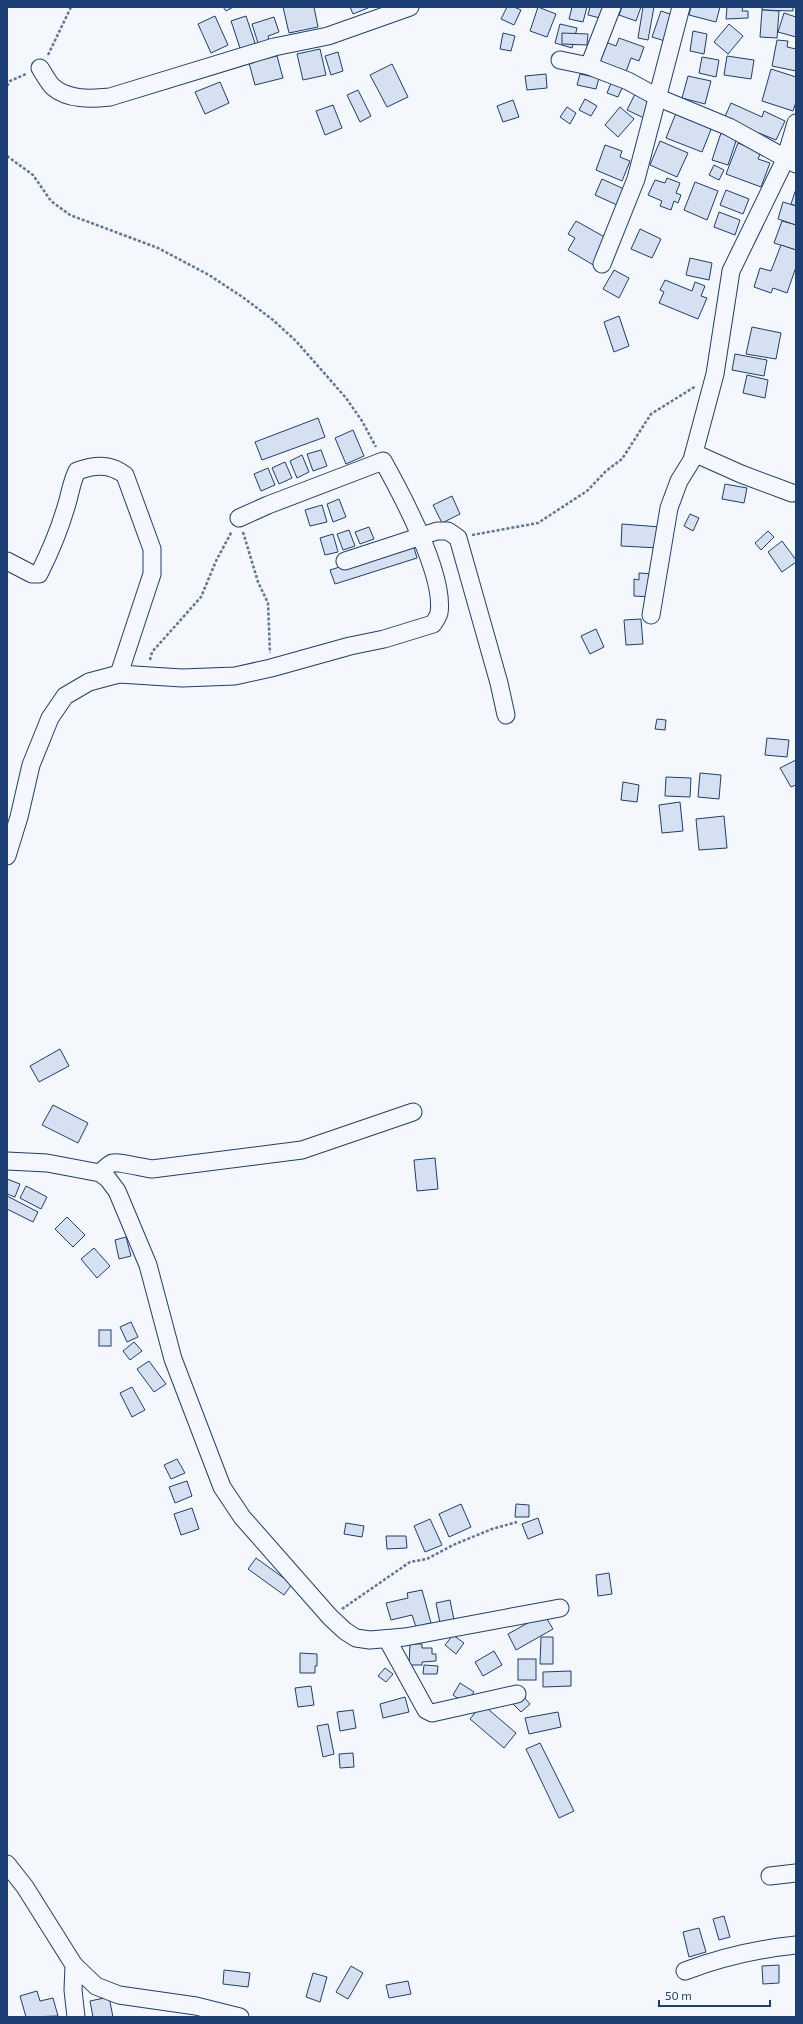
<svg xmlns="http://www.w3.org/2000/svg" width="803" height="2024" viewBox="0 0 803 2024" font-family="'Exo 2',sans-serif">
  <rect width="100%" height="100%" fill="#f4f7fb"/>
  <g fill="#d5e0f0" stroke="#1d3f73">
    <path d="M 223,7 L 233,7 L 226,11 Z"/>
    <path d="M 283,7 L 314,7 L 318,27 L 289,33 Z"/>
    <path d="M 350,7 L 368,7 L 368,8 L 353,14 Z"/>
    <path d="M 507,7 L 514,7 L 521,10 L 514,25 L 501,19 Z"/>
    <path d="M 538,7 L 556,14 L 547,37 L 530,31 Z"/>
    <path d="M 572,7 L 587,7 L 583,22 L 569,19 Z"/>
    <path d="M 590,7 L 603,7 L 600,18 L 588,15 Z"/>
    <path d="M 622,7 L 641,7 L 636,21 L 619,15 Z"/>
    <path d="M 643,7 L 654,7 L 648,40 L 638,38 Z"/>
    <path d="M 691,7 L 720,7 L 716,22 L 689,15 Z"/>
    <path d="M 727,7 L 743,7 L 742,11 L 748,11 L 748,18 L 726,19 Z"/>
    <path d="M 762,7 L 793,7 L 793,11 L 762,10 Z"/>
    <path d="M 762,10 L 779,11 L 777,38 L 760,37 Z"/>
    <path d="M 661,11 L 673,15 L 665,41 L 652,37 Z"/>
    <path d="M 784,13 L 796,17 L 796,37 L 778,32 Z"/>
    <path d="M 215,16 L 228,45 L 211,53 L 198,24 Z"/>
    <path d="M 246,16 L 256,46 L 241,51 L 231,21 Z"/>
    <path d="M 274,17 L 279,32 L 268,36 L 269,40 L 258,43 L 252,24 Z"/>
    <path d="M 560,24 L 577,28 L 572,48 L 555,43 Z"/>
    <path d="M 729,24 L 743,36 L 728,54 L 714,42 Z"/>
    <path d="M 693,31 L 707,34 L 704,54 L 690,51 Z"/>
    <path d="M 503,33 L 515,36 L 511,51 L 500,49 Z"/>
    <path d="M 562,33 L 588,34 L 587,45 L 562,44 Z"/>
    <path d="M 619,38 L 644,47 L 639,61 L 631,58 L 626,72 L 595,60 L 603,41 L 616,46 Z"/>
    <path d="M 777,40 L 788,41 L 787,47 L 796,49 L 796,71 L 772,66 Z"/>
    <path d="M 320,49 L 326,75 L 303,80 L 297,54 Z"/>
    <path d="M 338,52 L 343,71 L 331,75 L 325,56 Z"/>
    <path d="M 277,56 L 283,78 L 255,85 L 249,63 Z"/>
    <path d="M 727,56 L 754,60 L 751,79 L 724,75 Z"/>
    <path d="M 702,57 L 719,60 L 716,77 L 699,73 Z"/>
    <path d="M 392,64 L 408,97 L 387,107 L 370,75 Z"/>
    <path d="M 771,69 L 796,77 L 796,102 L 793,111 L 762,101 Z"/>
    <path d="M 546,74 L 547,88 L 527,90 L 525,76 Z"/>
    <path d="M 580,74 L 599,78 L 596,89 L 577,85 Z"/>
    <path d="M 688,76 L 711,81 L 705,104 L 682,98 Z"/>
    <path d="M 612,81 L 623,86 L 618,97 L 607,93 Z"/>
    <path d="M 220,82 L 229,103 L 205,114 L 195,92 Z"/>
    <path d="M 358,90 L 371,116 L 360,122 L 347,95 Z"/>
    <path d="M 636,92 L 653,100 L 644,118 L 627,110 Z"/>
    <path d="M 585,99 L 597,106 L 591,116 L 579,110 Z"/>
    <path d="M 513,100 L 519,117 L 503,122 L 497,106 Z"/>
    <path d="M 731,103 L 762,117 L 764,111 L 785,121 L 776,140 L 759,133 L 758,136 L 723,121 Z"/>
    <path d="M 333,105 L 342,128 L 325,135 L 316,111 Z"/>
    <path d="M 567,107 L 576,113 L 570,124 L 560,117 Z"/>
    <path d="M 620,107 L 634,119 L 618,137 L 605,125 Z"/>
    <path d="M 676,113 L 714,122 L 702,152 L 666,138 Z"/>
    <path d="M 721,133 L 737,138 L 728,165 L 712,160 Z"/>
    <path d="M 660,141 L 688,153 L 677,177 L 650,165 Z"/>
    <path d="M 738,143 L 761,152 L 758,159 L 770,163 L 761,187 L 726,174 Z"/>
    <path d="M 605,145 L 622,151 L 620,157 L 630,161 L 622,181 L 596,170 Z"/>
    <path d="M 714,165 L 724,170 L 719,180 L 709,175 Z"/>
    <path d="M 667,178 L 680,183 L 676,193 L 681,195 L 678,203 L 674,201 L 671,210 L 660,206 L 662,201 L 648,195 L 655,180 L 665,183 Z"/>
    <path d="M 602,179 L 624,189 L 617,205 L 595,195 Z"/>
    <path d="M 695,182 L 718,191 L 707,220 L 684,210 Z"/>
    <path d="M 796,189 L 796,206 L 791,204 Z"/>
    <path d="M 726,190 L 749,199 L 743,214 L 720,205 Z"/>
    <path d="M 783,202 L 796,206 L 796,225 L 778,219 Z"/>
    <path d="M 719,212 L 740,220 L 735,235 L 714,227 Z"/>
    <path d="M 576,221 L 610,240 L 595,266 L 568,250 L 575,238 L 568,234 Z"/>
    <path d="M 782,221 L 796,225 L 796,250 L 774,243 Z"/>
    <path d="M 640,229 L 661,239 L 652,258 L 631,249 Z"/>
    <path d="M 781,245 L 796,250 L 796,267 L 787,293 L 773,288 L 771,293 L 754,287 L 760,268 L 771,271 Z"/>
    <path d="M 690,258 L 712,263 L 709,280 L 686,275 Z"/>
    <path d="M 614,270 L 629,278 L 619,298 L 603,289 Z"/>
    <path d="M 665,280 L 692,291 L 695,282 L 705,286 L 701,296 L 707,298 L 698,319 L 659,303 L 664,292 L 660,290 Z"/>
    <path d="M 619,316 L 629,346 L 614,352 L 604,322 Z"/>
    <path d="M 752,327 L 781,333 L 776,359 L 746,354 Z"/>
    <path d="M 735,354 L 767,360 L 764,376 L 732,370 Z"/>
    <path d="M 747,375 L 768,380 L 765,398 L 743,393 Z"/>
    <path d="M 318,418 L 325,437 L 262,460 L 255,442 Z"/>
    <path d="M 353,430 L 364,456 L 346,464 L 335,438 Z"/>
    <path d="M 321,450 L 327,466 L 313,471 L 307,454 Z"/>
    <path d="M 302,455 L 309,472 L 297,478 L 290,461 Z"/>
    <path d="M 285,462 L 292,478 L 279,484 L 272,468 Z"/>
    <path d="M 268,468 L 275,485 L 261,491 L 254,474 Z"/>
    <path d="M 725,484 L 747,488 L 744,503 L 722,499 Z"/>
    <path d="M 452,496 L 460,514 L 442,523 L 433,505 Z"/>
    <path d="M 339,499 L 346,517 L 333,522 L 327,504 Z"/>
    <path d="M 322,505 L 327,522 L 310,526 L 305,510 Z"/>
    <path d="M 690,514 L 699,518 L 693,531 L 684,526 Z"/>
    <path d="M 622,524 L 660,527 L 659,548 L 621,546 Z"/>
    <path d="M 369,527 L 374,539 L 360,544 L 355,532 Z"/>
    <path d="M 349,530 L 355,546 L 343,550 L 337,534 Z"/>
    <path d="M 768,531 L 774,537 L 761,550 L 755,543 Z"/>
    <path d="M 333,534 L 338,552 L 325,555 L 320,538 Z"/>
    <path d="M 782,541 L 796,560 L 796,562 L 782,572 L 768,552 Z"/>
    <path d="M 413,544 L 417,558 L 335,584 L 330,570 Z"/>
    <path d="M 639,573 L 655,574 L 654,597 L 634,596 L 634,579 L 639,580 Z"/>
    <path d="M 641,619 L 643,644 L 626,645 L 624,620 Z"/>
    <path d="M 596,629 L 604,647 L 590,654 L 581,636 Z"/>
    <path d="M 657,719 L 666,720 L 665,730 L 655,729 Z"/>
    <path d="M 767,738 L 789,740 L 787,757 L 765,755 Z"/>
    <path d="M 796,760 L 796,785 L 791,787 L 780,768 Z"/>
    <path d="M 700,773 L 721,775 L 719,799 L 698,797 Z"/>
    <path d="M 666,777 L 691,778 L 690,797 L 665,796 Z"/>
    <path d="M 623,782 L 639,785 L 637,802 L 621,800 Z"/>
    <path d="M 680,802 L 683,831 L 662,833 L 659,805 Z"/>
    <path d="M 724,816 L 727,848 L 699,850 L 696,819 Z"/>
    <path d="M 60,1049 L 69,1066 L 39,1082 L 30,1066 Z"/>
    <path d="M 53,1105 L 88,1123 L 78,1143 L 42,1125 Z"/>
    <path d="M 435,1158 L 438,1189 L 417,1191 L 414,1160 Z"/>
    <path d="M 7,1179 L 20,1184 L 15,1197 L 7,1194 Z"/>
    <path d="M 26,1186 L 47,1197 L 41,1209 L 20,1198 Z"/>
    <path d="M 7,1196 L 38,1212 L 33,1222 L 7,1209 Z"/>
    <path d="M 67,1217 L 85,1235 L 73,1247 L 55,1229 Z"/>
    <path d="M 126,1237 L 131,1256 L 119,1259 L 115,1240 Z"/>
    <path d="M 94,1248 L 110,1266 L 97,1278 L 81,1259 Z"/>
    <path d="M 131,1322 L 138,1337 L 127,1342 L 120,1327 Z"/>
    <rect x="99" y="1330" width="12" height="16"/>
    <path d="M 134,1342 L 142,1351 L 130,1360 L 123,1351 Z"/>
    <path d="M 149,1361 L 166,1384 L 154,1392 L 137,1369 Z"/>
    <path d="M 132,1387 L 145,1410 L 132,1417 L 120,1393 Z"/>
    <path d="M 177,1459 L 185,1473 L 171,1479 L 164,1465 Z"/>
    <path d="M 187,1481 L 192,1496 L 175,1503 L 169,1487 Z"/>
    <path d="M 461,1504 L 471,1527 L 449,1537 L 439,1514 Z"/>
    <path d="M 516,1504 L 529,1505 L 529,1517 L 515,1517 Z"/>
    <path d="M 192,1508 L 199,1529 L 181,1535 L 174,1514 Z"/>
    <path d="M 538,1518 L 543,1533 L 528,1539 L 522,1524 Z"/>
    <path d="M 430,1519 L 442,1545 L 425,1552 L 414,1526 Z"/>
    <path d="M 346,1523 L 364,1526 L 362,1537 L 344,1534 Z"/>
    <path d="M 386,1536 L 406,1536 L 407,1548 L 387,1549 Z"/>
    <path d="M 256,1558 L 292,1584 L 284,1595 L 248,1569 Z"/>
    <path d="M 609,1573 L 612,1594 L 598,1596 L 596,1575 Z"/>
    <path d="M 422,1590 L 431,1623 L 416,1627 L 412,1615 L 391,1620 L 386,1603 L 408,1598 L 407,1593 Z"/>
    <path d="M 450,1600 L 454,1620 L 440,1623 L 436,1603 Z"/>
    <path d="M 544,1614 L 553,1629 L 516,1650 L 508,1634 Z"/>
    <path d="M 453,1635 L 464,1643 L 456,1654 L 445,1645 Z"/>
    <path d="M 541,1637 L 553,1637 L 553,1664 L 540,1664 Z"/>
    <path d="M 410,1644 L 422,1644 L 422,1648 L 432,1648 L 432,1654 L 436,1654 L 436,1661 L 422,1662 L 422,1665 L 409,1665 Z"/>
    <path d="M 494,1651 L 502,1665 L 483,1676 L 475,1662 Z"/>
    <path d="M 300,1653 L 317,1654 L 317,1666 L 315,1666 L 315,1673 L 300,1673 Z"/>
    <rect x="518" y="1659" width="18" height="21"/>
    <path d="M 424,1665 L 438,1666 L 437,1674 L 423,1674 Z"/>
    <path d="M 385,1668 L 393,1674 L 386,1682 L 378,1676 Z"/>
    <path d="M 571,1671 L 571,1686 L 543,1687 L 543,1672 Z"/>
    <path d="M 460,1683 L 474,1692 L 466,1704 L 453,1695 Z"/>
    <path d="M 311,1686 L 314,1705 L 298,1707 L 295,1688 Z"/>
    <path d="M 522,1695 L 530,1704 L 521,1712 L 513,1704 Z"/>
    <path d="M 405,1697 L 409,1712 L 383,1718 L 380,1704 Z"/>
    <path d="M 482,1704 L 516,1733 L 504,1748 L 470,1719 Z"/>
    <path d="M 353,1710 L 356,1728 L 340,1731 L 337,1712 Z"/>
    <path d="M 558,1712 L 561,1727 L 529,1734 L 525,1718 Z"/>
    <path d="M 328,1724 L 334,1754 L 323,1757 L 317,1726 Z"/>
    <path d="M 540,1743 L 574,1811 L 559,1818 L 526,1749 Z"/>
    <path d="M 353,1753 L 354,1767 L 340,1768 L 339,1754 Z"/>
    <path d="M 724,1916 L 730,1937 L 719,1940 L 713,1919 Z"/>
    <path d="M 699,1928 L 706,1952 L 689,1957 L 683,1932 Z"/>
    <path d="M 779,1965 L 779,1983 L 763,1984 L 762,1966 Z"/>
    <path d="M 351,1966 L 363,1973 L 348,1999 L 336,1992 Z"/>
    <path d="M 224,1970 L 250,1973 L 248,1987 L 223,1984 Z"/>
    <path d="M 313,1973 L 327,1977 L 320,2002 L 306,1997 Z"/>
    <path d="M 408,1981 L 411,1994 L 389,1998 L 386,1985 Z"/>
    <path d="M 37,1991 L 40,2001 L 53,1998 L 58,2016 L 26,2017 L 20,1996 Z"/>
    <path d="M 109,1997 L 113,2017 L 93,2017 L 90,2001 Z"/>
  </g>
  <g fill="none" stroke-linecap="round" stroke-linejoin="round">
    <defs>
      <g id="minor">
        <path d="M 612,7 L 589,66 L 628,81 L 659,98 L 729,127 L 796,164"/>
        <path d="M 560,60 L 589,66"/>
        <path d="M 40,68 C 44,74 48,82 53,87 C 68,100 91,99 110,97 L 274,47 L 328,36 L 410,7"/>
        <path d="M 602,264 L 636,179 L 681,7"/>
        <path d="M 694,453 L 741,474 L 792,493"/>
        <path d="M 7,561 L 32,574 L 39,574 C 50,552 59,531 66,507 C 70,495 71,483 77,471 C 94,465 109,463 125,475 L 152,549 L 152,574 L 119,674"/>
        <path d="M 345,561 L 437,531 L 448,531 L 458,538 L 499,683 L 506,715"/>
        <path d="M 651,615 L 669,508 L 679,481 L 692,460 L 715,374 L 731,271 L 785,160 L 796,123"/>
        <path d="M 7,856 L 19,817 L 31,765 L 50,718 L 65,696 L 89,682 L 119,674 L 182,678 L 235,676 L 271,668 L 350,646 L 384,639 L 433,624 C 435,621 438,617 439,613 C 445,576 402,495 383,461 L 268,505 L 239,518"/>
        <path d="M 7,1161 L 47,1163 L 100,1173 L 108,1179 L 117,1191 L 148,1265 L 173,1359 L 222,1487 L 242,1517 L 330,1617 L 345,1631 L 356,1638 L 370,1640 L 405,1637 L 560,1608"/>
        <path d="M 100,1173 C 103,1170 108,1165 112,1163 C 115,1161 144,1168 152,1169 L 302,1150 L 413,1112"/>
        <path d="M 387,1639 L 426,1710 L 432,1713 L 517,1694"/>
        <path d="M 7,1864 L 25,1887 L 74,1965 L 73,1990 L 76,2017"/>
        <path d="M 770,1876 L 796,1873"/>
        <path d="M 74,1965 L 96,1986 L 119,1995 L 196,2006 L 240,2017"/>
        <path d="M 685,1971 C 722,1957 757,1949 796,1945"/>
      </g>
    </defs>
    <use href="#minor" stroke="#1d3f73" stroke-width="19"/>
    <g stroke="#5e769c" stroke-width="2.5" stroke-dasharray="3 2" stroke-linecap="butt">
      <path d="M 48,55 L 71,7"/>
      <path d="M 7,86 L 10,81 L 26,74"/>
      <path d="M 7,156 L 33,175 L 51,201 L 70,215 L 158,248 L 209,275 L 241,296 L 273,320 L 296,341 L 346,398 L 362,421 L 376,447"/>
      <path d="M 243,532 L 258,582 L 268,603 L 270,653"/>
      <path d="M 472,535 L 538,523 L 587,491 L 606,471 L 622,459 L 651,414 L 696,386"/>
      <path d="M 150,660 L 152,652 L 201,597 L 216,561 L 232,531"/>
      <path d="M 342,1609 L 410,1562 L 427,1559 L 453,1545 L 492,1529 L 517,1522"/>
    </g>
    <use href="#minor" stroke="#f4f7fb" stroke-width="17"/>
  </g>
  <rect width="803" height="2024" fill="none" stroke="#1d3f73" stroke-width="16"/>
  <path d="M659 2000v6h111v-6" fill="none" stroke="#1d3f73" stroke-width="2"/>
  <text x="665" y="2000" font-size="12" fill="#1d3f73" stroke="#f4f7fb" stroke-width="3" paint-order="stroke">50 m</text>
</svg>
